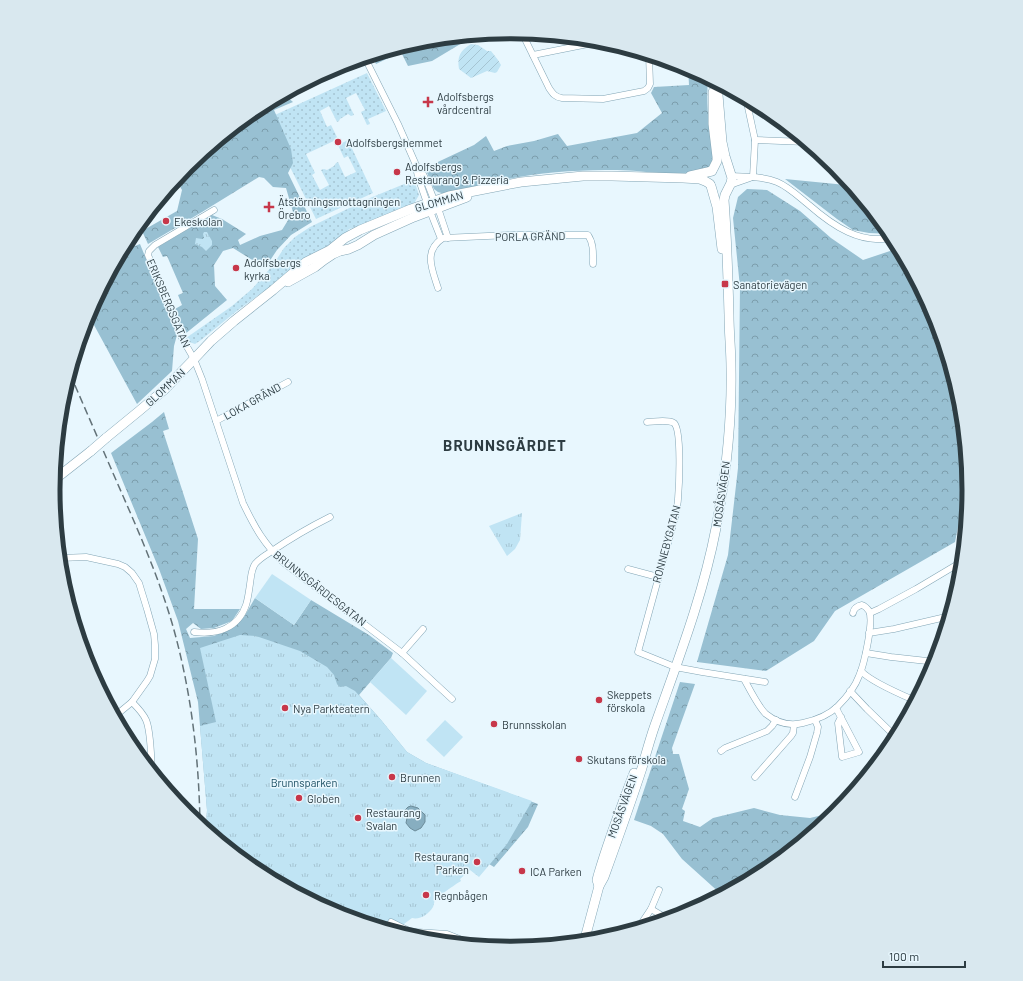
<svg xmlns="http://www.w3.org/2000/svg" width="1023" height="981" viewBox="0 0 1023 981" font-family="Barlow,sans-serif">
  <defs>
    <pattern id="grass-dots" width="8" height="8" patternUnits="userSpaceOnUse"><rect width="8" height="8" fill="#c0e4f4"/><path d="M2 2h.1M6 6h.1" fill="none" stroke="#a5c4d2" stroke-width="1.8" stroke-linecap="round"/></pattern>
    <pattern id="forest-crowns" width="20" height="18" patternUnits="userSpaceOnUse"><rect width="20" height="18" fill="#98c0d2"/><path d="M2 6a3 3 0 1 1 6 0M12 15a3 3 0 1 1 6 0" fill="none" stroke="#7c9dac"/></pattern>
    <pattern id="park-tufts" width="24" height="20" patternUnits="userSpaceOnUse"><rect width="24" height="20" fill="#c0e4f4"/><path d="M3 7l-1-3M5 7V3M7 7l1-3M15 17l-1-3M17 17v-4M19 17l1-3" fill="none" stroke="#a5c4d2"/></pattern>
    <pattern id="garden-furrows" width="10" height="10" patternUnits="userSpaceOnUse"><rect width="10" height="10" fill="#c0e4f4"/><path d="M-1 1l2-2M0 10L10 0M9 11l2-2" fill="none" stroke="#a5c4d2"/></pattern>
  </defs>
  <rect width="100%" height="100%" fill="#e8f7fe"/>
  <g fill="url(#grass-dots)">
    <path d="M 367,73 L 386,111 L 368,119 L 370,124 L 367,125 L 361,112 L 365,110 L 356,93 L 346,98 L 354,115 L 351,116 L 348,114 L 340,119 L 339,121 L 337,122 L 329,106 L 320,111 L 327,127 L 331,125 L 338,139 L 306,154 L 315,173 L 312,175 L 320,190 L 329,185 L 321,170 L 324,169 L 327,170 L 334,166 L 336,163 L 338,162 L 345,177 L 356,172 L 348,156 L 344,158 L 338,145 L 348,140 L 373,193 L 316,219 L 266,119 Z"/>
    <path d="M 414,180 L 419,195 L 415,202 L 404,209 L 368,224 L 349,229 L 343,237 L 308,259 L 238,310 L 201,340 L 195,344 L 189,342 L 186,338 L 232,306 L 252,289 L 273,265 L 284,248 L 295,237 L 310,227 L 370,198 Z"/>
  </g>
  <g fill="url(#forest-crowns)">
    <path d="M 481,35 L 481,38 L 462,43 L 432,61 L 408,66 L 401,52 L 376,64 L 372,56 L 422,41 Z"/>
    <path d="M 688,67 L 708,78 C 707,93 707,108 709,123 C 710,136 713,150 713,164 C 690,181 645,170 617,170 C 585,170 551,171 519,177 C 494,181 470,189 445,194 L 438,192 L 434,189 L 425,168 L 474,145 L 486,136 L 494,151 L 507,146 L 534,141 L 558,134 L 567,146 L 637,133 L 662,113 L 651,93 L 654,87 L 689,85 Z"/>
    <path d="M 285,95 L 293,102 L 274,110 L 291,149 L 293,163 L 288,173 L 312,222 L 291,235 L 277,250 L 265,268 L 233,248 L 223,251 L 214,265 L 215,286 L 227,300 L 185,334 L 175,309 L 182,305 L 178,295 L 183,293 L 167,256 L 163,257 L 158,247 L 212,215 L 222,219 L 246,234 L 238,240 L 240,245 L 260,236 L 282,230 L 293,212 L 286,188 L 273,187 L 264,178 L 259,177 L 202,212 L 148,244 L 142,231 L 177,211 L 182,190 L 176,180 L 187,166 L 257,109 Z"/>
    <path d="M 785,179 L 846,185 L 849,183 L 891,234 L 869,233 L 853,230 L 837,219 Z"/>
    <path d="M 747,189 L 767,190 L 800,211 L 831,238 L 863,260 L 899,248 L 935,315 L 961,401 L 970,491 L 967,522 L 958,527 L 955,542 L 835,611 L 814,641 L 766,671 L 697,662 L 728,555 L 738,468 L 740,287 L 733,218 L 738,197 Z"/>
    <path d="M 140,244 L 177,335 L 174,346 L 172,371 L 137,404 L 88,314 L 122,251 Z"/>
    <path d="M 164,412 L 169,429 L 163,431 L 198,539 L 194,609 L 240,609 L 232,621 L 214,628 L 201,629 L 193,623 L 186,629 L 190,638 L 214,636 L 229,629 L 244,617 L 255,598 L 294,625 L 311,600 L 369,635 L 393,653 L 391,658 L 359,695 L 381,720 L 407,752 L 426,763 L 538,804 L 528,827 L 494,867 L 489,864 L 206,830 L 207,810 L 198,702 L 178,621 L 159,569 L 111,453 L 152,422 Z"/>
    <path d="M 680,682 L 695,684 L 672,748 L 673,754 L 679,754 L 689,789 L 682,809 L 685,811 L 683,821 L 700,827 L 713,818 L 754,808 L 780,815 L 810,818 L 839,811 L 836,815 L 766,872 L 722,895 L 682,859 L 663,834 L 651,826 L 634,820 Z"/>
  </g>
  <g fill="url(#park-tufts)">
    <path d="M 204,232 L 207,232 L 212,241 L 212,245 L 206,251 L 202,247 L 195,244 L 196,238 L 202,239 L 204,238 L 203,234 Z"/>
    <path d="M 522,513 L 520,540 L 515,549 L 507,556 L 489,526 Z"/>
    <path d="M 240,635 L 256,636 L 300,651 L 327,667 L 334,675 L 337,684 L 340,687 L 346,686 L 355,691 L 381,720 L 407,752 L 426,763 L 532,801 L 507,844 L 479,877 L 470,870 L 460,879 L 461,881 C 456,884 437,897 435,900 C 434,902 434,905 433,907 C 429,914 420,920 412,918 L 404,924 L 396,932 L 336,914 L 257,872 L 206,830 L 207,810 L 200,726 L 216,722 L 200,648 Z"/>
  </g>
  <path fill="url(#garden-furrows)" d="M 471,44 L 478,45 L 487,51 L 491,51 L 498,60 L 501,65 L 497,72 L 495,73 L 487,71 L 471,78 L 459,69 C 457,56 460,51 471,44 Z"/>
  <g fill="#c0e4f4">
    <path d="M 272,574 L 311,600 L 294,625 L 255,598 Z"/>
    <path d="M 391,658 L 427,691 L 406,715 L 370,682 Z"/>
    <path d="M 445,720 L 463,737 L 444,757 L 426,740 Z"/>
  </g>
  <path fill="#87aec0" stroke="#6c8c9a" d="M 411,806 L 418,808 L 425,815 L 425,822 L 421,828 L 415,831 L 410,828 L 406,823 L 407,818 L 404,811 L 408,807 Z"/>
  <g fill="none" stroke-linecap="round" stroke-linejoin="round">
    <defs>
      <g id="street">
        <path d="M 522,33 L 549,88 C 553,94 555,97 562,98 L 603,99 L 644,91 L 648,88 L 650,84 L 649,55"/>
        <path d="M 533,55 L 603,41"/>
        <path d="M 365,58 L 398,124 L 416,165 L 423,174 L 427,182 L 434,200"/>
        <path d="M 746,98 L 755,140 L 753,177"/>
        <path d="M 755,140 L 806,142"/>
        <path d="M 416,167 L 418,177 L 427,203"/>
        <path d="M 732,176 C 747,177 763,176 777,182 C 789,187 799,197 809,205 C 832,225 861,246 894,237"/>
        <path d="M 730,185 L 750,178"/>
        <path d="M 438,208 L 448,238"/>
        <path d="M 214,210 L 155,245 L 149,251 L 148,255 L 182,338 L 194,359 L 202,379 L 243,503 C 255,528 264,544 284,563 L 402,653 L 452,699"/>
        <path d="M 430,211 L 441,239"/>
        <path d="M 438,288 C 432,269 423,251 443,238 L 511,235 L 588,235 C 594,244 593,254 593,264"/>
        <path d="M 216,421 L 288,382"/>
        <path d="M 647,422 C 654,422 667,419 674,423 C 682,430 679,487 678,499 C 678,504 676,509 676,514 L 638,652 L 675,667 L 702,672 L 765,682"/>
        <path d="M 60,558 L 86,557 L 118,564 L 125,567 L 132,573 L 139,583 L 147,609 L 154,634 L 155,645 L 155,659 L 150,676 L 147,681 L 132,702 L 115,716"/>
        <path d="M 628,569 L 658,577"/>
        <path d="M 870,613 L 879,609 L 916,589 L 963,561"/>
        <path d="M 194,632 C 216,635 238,629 246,605 C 248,599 249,591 250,584 C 251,578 251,570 255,564 C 260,558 266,555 272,551 C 291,538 310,527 330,517"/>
        <path d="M 869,633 L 894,629 L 950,616"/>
        <path d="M 402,653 L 423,629"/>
        <path d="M 866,653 L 891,657 L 936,662"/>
        <path d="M 861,671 C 871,682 902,695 916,701"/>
        <path d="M 744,679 C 749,688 759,708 766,714 C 777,723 790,726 803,723 C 816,720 829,715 838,706 C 846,698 855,687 859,676 C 864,665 874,621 869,611 C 867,608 865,606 862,605 C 857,606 854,608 853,613"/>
        <path d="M 850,691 L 867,709 L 897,738"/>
        <path d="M 132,702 C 137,707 143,713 146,720 C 151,731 151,758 152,771"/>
        <path d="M 836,708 L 859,752 L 842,757 L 838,723 L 841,717"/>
        <path d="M 721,751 L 725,748 L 767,731 L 772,726 L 776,720"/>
        <path d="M 755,777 L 791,736 L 793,733 L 794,725"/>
        <path d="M 795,797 L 810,757 L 817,733 L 818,727 L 815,720"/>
        <path d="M 651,909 L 661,915 L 667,920"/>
        <path d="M 391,922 L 409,931 L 416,932 L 447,934 L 462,940 L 469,945"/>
        <path d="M 639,929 L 641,924 L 651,909 L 659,890"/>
      </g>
      <g id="secondary">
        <path d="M 713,92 L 713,124 L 717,157 L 717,161 L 713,169"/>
        <path d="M 690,176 L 712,171"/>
        <path d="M 711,186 L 717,207 L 722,249"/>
        <path d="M 288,282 L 315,267 L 324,260 L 333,254 L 340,251 L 349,249 L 358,245 L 374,235 L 414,217 L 467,197"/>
        <path d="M 106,438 L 139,411 L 164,390 L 194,359 L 211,341 L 234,321 L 273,290 L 306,262 L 330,250 L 345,238 L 360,230 L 411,209 L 449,196 L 521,182 L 583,176 L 612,176 L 683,178 L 700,179 L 705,181 L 710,184"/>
        <path d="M 54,480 L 91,451"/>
        <path d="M 599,886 L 597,880 L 598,876 C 608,841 621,807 634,773"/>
        <path d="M 584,942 L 599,886 L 604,877 C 617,841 630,805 642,768 C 646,754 650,739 655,725 C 678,660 703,596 716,528 C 726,475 732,421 731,368 C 731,350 729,333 729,315 C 728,277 727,239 724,200 L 725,195 L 731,183 L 732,178 L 725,156 L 722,142 L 717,83"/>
      </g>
    </defs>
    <use href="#street" stroke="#82a5b5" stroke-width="7"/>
    <use href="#secondary" stroke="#82a5b5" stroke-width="10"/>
    <use href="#street" stroke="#fff" stroke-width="6"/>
    <use href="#secondary" stroke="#fff" stroke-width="9"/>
    <path stroke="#637278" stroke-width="1.5" stroke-dasharray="8 4" stroke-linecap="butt" d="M 70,374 C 88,415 105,455 123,496 C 141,537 159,579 172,623 C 191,689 199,757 200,825"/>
    <defs>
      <path id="secondary-bridge" d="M 91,451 L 106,438"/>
    </defs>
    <use href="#secondary-bridge" stroke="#82a5b5" stroke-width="10" stroke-linecap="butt"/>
    <use href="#secondary-bridge" stroke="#fff" stroke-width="9"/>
  </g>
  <g fill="#c7374a" stroke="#e8f7fe" stroke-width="1.5">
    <path d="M426 96h4v4h4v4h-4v4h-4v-4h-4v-4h4z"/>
    <circle cx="338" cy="142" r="4"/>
    <circle cx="397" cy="172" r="4"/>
    <path d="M267 201h4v4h4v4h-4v4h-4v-4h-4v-4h4z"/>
    <circle cx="166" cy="221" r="4"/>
    <circle cx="236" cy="268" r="4"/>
    <rect x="721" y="280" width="8" height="8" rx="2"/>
    <circle cx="599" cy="700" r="4"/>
    <circle cx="285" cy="708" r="4"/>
    <circle cx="494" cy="724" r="4"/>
    <circle cx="579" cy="759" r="4"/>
    <circle cx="392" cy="777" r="4"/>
    <circle cx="299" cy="798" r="4"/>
    <circle cx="358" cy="818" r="4"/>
    <circle cx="477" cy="862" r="4"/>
    <circle cx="522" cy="871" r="4"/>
    <circle cx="426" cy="895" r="4"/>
  </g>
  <g text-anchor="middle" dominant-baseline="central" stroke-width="3" stroke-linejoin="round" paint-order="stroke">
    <g font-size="11" fill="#2d3c42" stroke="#e8f7fe" text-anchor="start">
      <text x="437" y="96">Adolfsbergs<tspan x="437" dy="13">vårdcentral</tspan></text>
      <text x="346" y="142">Adolfsbergshemmet</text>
      <text x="405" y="166">Adolfsbergs<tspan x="405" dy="13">Restaurang &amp; Pizzeria</tspan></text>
      <text x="278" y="201">Ätstörningsmottagningen<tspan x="278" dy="13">Örebro</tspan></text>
      <text x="174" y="221">Ekeskolan</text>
      <text x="244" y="262">Adolfsbergs<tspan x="244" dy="13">kyrka</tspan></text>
      <text x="733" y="284">Sanatorievägen</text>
      <text x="607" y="694">Skeppets<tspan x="607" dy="13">förskola</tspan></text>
      <text x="293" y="708">Nya Parkteatern</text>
      <text x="502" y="724">Brunnsskolan</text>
      <text x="587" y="759">Skutans förskola</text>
      <text x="400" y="777">Brunnen</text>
      <text x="307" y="798">Globen</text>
      <text x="366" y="812">Restaurang<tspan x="366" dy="13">Svalan</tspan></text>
      <text x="469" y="856" text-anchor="end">Restaurang<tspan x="469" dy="13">Parken</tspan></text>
      <text x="530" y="871">ICA Parken</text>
      <text x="434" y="895">Regnbågen</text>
    </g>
    <g font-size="11" fill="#2d3c42" stroke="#e8f7fe">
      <text transform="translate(439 201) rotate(-16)">GLOMMAN</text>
      <text transform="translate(530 236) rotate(-1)">PORLA GRÄND</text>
      <text transform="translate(169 303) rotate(67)">ERIKSBERGSGATAN</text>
      <text transform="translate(165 387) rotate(-43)">GLOMMAN</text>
      <text transform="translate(252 401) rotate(-29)">LOKA GRÄND</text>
      <text transform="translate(721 494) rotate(-82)">MOSÅSVÄGEN</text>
      <text transform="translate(666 544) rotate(-75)">RONNEBYGATAN</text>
      <text transform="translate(320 588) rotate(38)">BRUNNSGÄRDESGATAN</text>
      <text transform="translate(622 806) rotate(-70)">MOSÅSVÄGEN</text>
    </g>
    <g font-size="11" fill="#174b5f" stroke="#e8f7fe">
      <text x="304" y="782">Brunnsparken</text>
    </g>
    <g font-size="15" font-weight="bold" letter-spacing="1" fill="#2d3c42" stroke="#e8f7fe">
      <text x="505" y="445">BRUNNSGÄRDET</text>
    </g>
  </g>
  <path d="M0 0H1023V981H0ZM60 490a451 451 0 1 1 902 0a451 451 0 1 1-902 0Z" fill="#d9e8ef" fill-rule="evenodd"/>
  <path fill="none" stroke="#2d3c42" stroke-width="5" d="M60 490a451 451 0 1 1 902 0a451 451 0 1 1-902 0Z"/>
  <path d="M883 961v6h82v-6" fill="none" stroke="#2d3c42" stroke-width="2"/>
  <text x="889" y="961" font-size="12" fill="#2d3c42" stroke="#e8f7fe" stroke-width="3" paint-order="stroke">100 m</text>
</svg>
